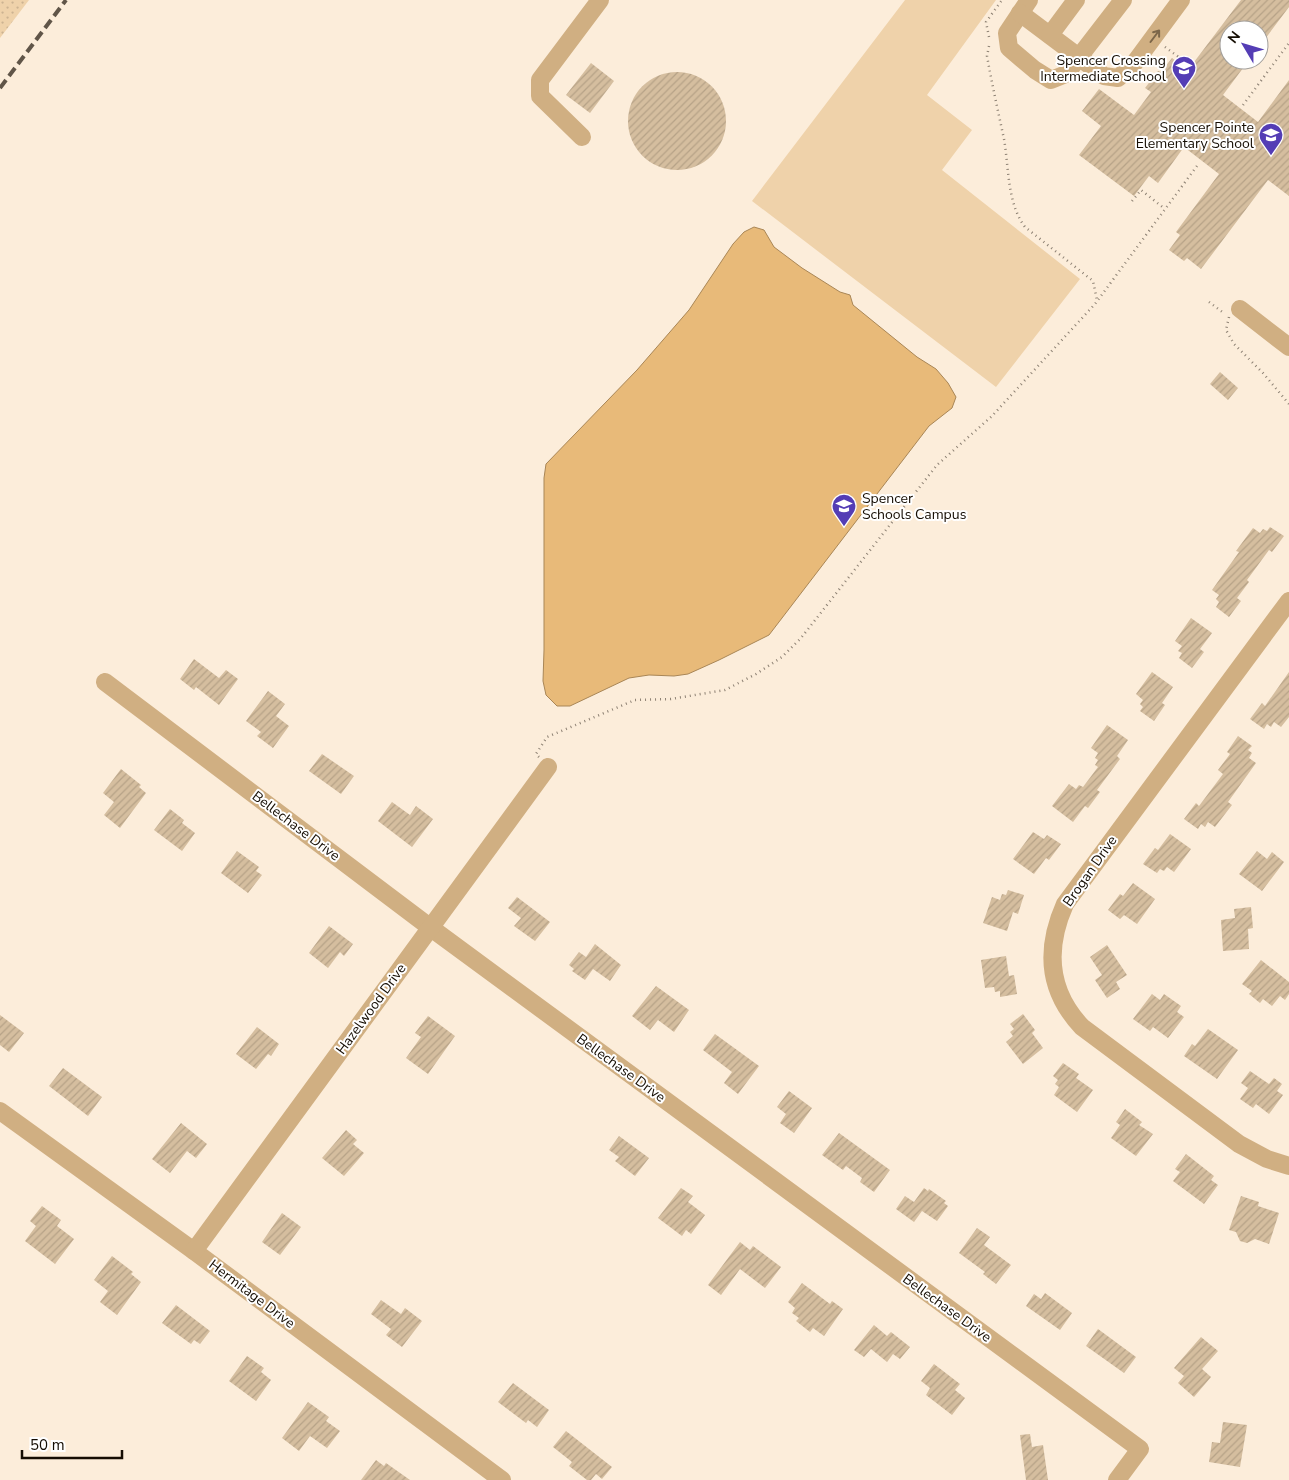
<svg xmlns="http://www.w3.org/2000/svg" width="1289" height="1480" viewBox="0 0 1289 1480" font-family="'Nunito Sans',sans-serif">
  <defs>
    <pattern id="grass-dots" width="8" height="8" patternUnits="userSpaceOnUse" patternTransform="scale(1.25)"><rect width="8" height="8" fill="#efd2aa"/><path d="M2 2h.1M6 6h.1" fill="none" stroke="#ccb391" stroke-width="1.8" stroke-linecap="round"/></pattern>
    <pattern id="building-hatch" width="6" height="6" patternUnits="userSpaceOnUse" patternTransform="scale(1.25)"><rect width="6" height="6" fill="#d5be9f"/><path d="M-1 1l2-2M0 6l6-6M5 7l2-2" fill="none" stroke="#b6a287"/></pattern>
  </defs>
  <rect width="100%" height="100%" fill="#fcedda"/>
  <path fill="url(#grass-dots)" d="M 0,0 L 29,0 L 0,38 Z"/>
  <path fill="#efd2aa" d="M 905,0 L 996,0 L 927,95 L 972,130 L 942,170 L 1080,279 L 996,387 L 752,201 Z"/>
  <path fill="#e8ba79" stroke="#a98656" d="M 754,227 L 764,230 L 774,247 L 802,268 L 840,292 L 850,295 L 853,305 L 917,357 L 936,369 L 948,383 L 956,397 L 952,408 L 929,426 L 769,635 L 719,660 L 688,674 L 674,676 L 649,675 L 629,678 L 570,706 L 557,706 L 546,695 L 543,681 L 544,650 L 544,478 L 546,464 L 637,370 L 689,310 L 733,244 L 744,232 Z"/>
  <g fill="url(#building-hatch)">
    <path d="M 1241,0 L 1289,0 L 1289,7 L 1259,47 L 1259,30 L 1229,30 L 1229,60 L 1249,60 L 1223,95 L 1258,122 L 1289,80 L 1289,196 L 1268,180 L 1201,269 L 1187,258 L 1184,261 L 1169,250 L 1180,235 L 1176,232 L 1219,174 L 1184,147 L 1158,183 L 1149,176 L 1134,196 L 1079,155 L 1101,126 L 1082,111 L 1099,89 L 1134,115 L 1151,92 L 1145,88 L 1158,71 L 1161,72 L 1172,58 L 1188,70 Z"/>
    <path d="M 591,63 L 614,81 L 590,113 L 566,95 Z"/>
    <circle cx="677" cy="121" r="49"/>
    <path d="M 1220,372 L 1238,388 L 1228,400 L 1210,384 Z"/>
    <path d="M 1270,527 L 1284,536 L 1272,552 L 1269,550 L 1247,580 L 1249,582 L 1237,598 L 1241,601 L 1229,617 L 1216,607 L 1219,602 L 1216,599 L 1219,595 L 1212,590 L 1239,552 L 1236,551 L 1253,528 L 1260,533 L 1263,529 L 1267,531 Z"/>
    <path d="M 1191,618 L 1212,633 L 1200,649 L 1204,652 L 1192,668 L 1179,658 L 1182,653 L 1178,651 L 1182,646 L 1175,641 Z"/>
    <path d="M 194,659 L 219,678 L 226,670 L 238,679 L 219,705 L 196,687 L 194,690 L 180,679 Z"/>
    <path d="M 1152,672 L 1173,687 L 1162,703 L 1165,705 L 1154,721 L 1140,711 L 1143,707 L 1140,704 L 1143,700 L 1136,694 Z"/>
    <path d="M 1289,672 L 1289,717 L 1281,727 L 1274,722 L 1271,727 L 1267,724 L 1264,729 L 1250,719 L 1262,703 L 1265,706 Z"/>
    <path d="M 268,691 L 285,704 L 276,716 L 289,726 L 273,748 L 257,736 L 261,732 L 246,721 Z"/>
    <path d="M 1107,725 L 1128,740 L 1117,756 L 1120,759 L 1097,790 L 1100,792 L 1088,808 L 1085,806 L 1073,822 L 1052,806 L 1069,784 L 1076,789 L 1079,785 L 1083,787 L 1098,767 L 1095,765 L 1098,760 L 1095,758 L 1098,753 L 1091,748 Z"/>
    <path d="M 1238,736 L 1252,746 L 1248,750 L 1252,753 L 1249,758 L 1256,763 L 1228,802 L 1232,805 L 1215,827 L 1208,822 L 1205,827 L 1201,824 L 1198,829 L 1184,819 L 1196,803 L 1199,806 L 1223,774 L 1218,770 L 1230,754 L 1227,752 Z"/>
    <path d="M 322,754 L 354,776 L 341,794 L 309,771 Z"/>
    <path d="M 121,769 L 141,785 L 139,787 L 146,793 L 120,828 L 104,815 L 114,802 L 103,793 Z"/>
    <path d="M 392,802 L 410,815 L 416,806 L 433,819 L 412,847 L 378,821 Z"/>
    <path d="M 170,809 L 184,820 L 182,823 L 195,833 L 182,851 L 154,830 Z"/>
    <path d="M 1033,832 L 1044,839 L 1047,835 L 1061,844 L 1049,860 L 1046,858 L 1034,874 L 1013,859 Z"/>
    <path d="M 1170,834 L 1191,849 L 1174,872 L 1167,867 L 1164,871 L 1160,869 L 1157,873 L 1143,864 L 1155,848 L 1158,850 Z"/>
    <path d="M 237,851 L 259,867 L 256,871 L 262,875 L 248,893 L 221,873 Z"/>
    <path d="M 1257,851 L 1267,859 L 1272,852 L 1284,862 L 1262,891 L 1239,874 Z"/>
    <path d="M 1133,883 L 1155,899 L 1137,924 L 1124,915 L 1120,919 L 1108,910 L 1120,894 L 1123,896 Z"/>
    <path d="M 1008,890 L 1024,895 L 1018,914 L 1013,912 L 1007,931 L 983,923 L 992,897 L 1000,900 L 1002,894 L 1006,895 Z"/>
    <path d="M 517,897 L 550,922 L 535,941 L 514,926 L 521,918 L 508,908 Z"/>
    <path d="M 1251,907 L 1253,928 L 1248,929 L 1249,949 L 1223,951 L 1221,920 L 1235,918 L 1234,909 Z"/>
    <path d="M 329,926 L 353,944 L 344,956 L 340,952 L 328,968 L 309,953 Z"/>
    <path d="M 595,944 L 621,965 L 610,981 L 593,969 L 585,980 L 572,971 L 574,969 L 569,965 L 579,952 L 586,957 Z"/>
    <path d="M 1107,945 L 1127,975 L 1116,982 L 1120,989 L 1107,998 L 1095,980 L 1102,975 L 1090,957 Z"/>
    <path d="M 1006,956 L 1009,976 L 1014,975 L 1017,994 L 1000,997 L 1000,991 L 995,992 L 994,987 L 985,988 L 981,960 Z"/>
    <path d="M 1261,960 L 1289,982 L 1289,994 L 1285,1000 L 1280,996 L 1272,1006 L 1263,999 L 1260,1003 L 1249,994 L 1252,991 L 1242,984 Z"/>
    <path d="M 656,986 L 689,1010 L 674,1032 L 658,1020 L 650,1030 L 632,1016 Z"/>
    <path d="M 1152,994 L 1160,1000 L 1164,994 L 1181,1006 L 1177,1012 L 1184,1017 L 1168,1038 L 1153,1027 L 1150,1031 L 1133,1019 Z"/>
    <path d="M 1023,1014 L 1035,1030 L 1032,1033 L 1043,1048 L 1023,1064 L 1006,1042 L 1013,1036 L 1010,1032 L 1014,1029 L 1010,1024 Z"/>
    <path d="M 0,1015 L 24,1033 L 9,1052 L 0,1045 Z"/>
    <path d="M 428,1016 L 455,1036 L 428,1074 L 406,1058 L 421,1037 L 415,1033 Z"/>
    <path d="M 257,1027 L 279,1044 L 271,1056 L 268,1054 L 256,1069 L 236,1054 Z"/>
    <path d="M 1208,1029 L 1238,1050 L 1217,1079 L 1184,1056 L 1192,1044 L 1195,1046 Z"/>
    <path d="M 715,1034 L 759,1066 L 738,1094 L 724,1083 L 732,1072 L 703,1050 Z"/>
    <path d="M 1063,1063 L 1079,1074 L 1076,1078 L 1093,1090 L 1077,1112 L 1054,1095 L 1059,1087 L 1055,1084 L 1058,1080 L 1053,1076 Z"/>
    <path d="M 63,1068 L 102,1097 L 88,1116 L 49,1086 Z"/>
    <path d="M 1250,1071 L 1269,1084 L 1274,1078 L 1282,1084 L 1277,1091 L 1283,1095 L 1269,1114 L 1256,1104 L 1253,1108 L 1240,1099 L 1248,1088 L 1241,1083 Z"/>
    <path d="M 789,1091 L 812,1108 L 794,1133 L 780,1123 L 786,1114 L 777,1107 Z"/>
    <path d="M 1125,1109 L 1142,1122 L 1139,1125 L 1153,1134 L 1136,1156 L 1111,1138 L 1120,1125 L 1116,1122 Z"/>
    <path d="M 181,1123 L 207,1144 L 196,1158 L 187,1151 L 170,1173 L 152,1159 Z"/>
    <path d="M 346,1130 L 357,1140 L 353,1144 L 364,1153 L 344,1176 L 322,1158 Z"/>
    <path d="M 839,1133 L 890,1170 L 874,1192 L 860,1182 L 862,1178 L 846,1166 L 843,1170 L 822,1155 Z"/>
    <path d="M 619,1136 L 649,1158 L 635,1176 L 615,1161 L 619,1157 L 609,1150 Z"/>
    <path d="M 1186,1154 L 1214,1176 L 1211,1180 L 1218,1185 L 1204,1204 L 1173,1181 L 1180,1172 L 1175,1169 Z"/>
    <path d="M 681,1188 L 693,1196 L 688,1202 L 705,1215 L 691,1234 L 686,1230 L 682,1236 L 658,1218 Z"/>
    <path d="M 924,1188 L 928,1191 L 929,1189 L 946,1201 L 944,1203 L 948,1206 L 937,1221 L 922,1211 L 914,1222 L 896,1209 L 905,1196 L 914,1202 Z"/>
    <path d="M 1241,1196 L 1259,1202 L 1258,1206 L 1279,1213 L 1269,1244 L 1255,1239 L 1247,1243 L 1240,1241 L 1236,1232 L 1229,1230 Z"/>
    <path d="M 42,1206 L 61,1220 L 57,1226 L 74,1239 L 55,1264 L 25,1241 L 36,1226 L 30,1221 Z"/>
    <path d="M 282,1213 L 301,1227 L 280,1255 L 262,1242 Z"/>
    <path d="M 977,1228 L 990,1237 L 984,1245 L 1011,1265 L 996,1284 L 983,1274 L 985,1272 L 959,1253 Z"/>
    <path d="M 740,1242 L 750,1250 L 753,1246 L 781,1267 L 765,1288 L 740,1269 L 721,1295 L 708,1285 Z"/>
    <path d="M 112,1256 L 133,1272 L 131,1274 L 141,1282 L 117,1315 L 100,1302 L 108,1291 L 94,1280 Z"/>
    <path d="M 802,1283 L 830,1304 L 832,1301 L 843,1309 L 824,1336 L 813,1328 L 810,1332 L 796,1321 L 799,1318 L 792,1313 L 795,1308 L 788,1302 Z"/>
    <path d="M 1045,1293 L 1072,1313 L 1060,1330 L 1026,1306 L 1034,1294 L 1041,1299 Z"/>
    <path d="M 381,1300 L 401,1314 L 405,1308 L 422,1321 L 402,1347 L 386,1335 L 391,1329 L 371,1314 Z"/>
    <path d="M 176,1305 L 210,1331 L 200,1344 L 194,1340 L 191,1344 L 162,1323 Z"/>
    <path d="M 874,1325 L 887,1336 L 891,1332 L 910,1347 L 900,1359 L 893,1354 L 887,1362 L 871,1349 L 864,1357 L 854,1350 Z"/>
    <path d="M 1098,1329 L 1136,1357 L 1124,1373 L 1086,1346 Z"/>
    <path d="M 1201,1337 L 1218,1351 L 1202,1369 L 1211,1377 L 1194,1397 L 1178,1383 L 1184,1376 L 1174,1368 Z"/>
    <path d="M 247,1356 L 264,1368 L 261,1372 L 271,1380 L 256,1401 L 229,1381 Z"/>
    <path d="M 934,1364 L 960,1384 L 955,1390 L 965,1398 L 952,1415 L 926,1395 L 930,1388 L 921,1381 Z"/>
    <path d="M 513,1383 L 549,1410 L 537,1427 L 528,1420 L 526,1423 L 498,1402 Z"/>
    <path d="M 308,1402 L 329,1417 L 326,1421 L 340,1431 L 327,1448 L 310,1436 L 299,1451 L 282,1438 Z"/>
    <path d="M 1223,1422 L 1247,1425 L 1240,1467 L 1209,1462 L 1212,1442 L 1220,1443 Z"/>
    <path d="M 566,1431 L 612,1467 L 602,1479 L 596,1474 L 591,1480 L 587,1480 L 569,1466 L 572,1462 L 553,1447 Z"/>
    <path d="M 1030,1434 L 1032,1447 L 1043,1445 L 1048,1480 L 1026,1480 L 1020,1435 Z"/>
    <path d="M 376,1460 L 384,1466 L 386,1463 L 410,1480 L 361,1480 Z"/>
  </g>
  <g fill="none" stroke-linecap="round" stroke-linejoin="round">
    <g stroke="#8e8274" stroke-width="2.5" stroke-dasharray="1 4" stroke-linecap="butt">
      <path d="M 989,37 L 986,22 L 1002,0"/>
      <path d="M 989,46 L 987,56 C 992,84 998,111 1004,139 C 1009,168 1007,203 1025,227 L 1093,281 L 1097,300"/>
      <path d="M 1165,47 L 1191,66"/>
      <path d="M 1243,105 L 1289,43"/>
      <path d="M 1132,201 L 1141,190 L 1165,209"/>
      <path d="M 1209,302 L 1225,314"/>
      <path d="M 1229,317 L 1226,330 L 1234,344 L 1263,373 L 1289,404"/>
      <path d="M 539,757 L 536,754 L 547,737 L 635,700 L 671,699 L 725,690 L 756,674 L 782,657 L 801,638 L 937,465 L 992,416 L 1095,304 L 1197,166"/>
    </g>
    <g stroke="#d0af82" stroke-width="18">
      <path d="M 1029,0 L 1007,33 L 1009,48 L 1035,70 L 1051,80 L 1066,74 L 1123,0"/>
      <path d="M 1020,13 L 1104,76 L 1118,78 L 1133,65 L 1181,0"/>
      <path d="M 1050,35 L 1076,0"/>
      <path d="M 582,137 L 540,96 L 540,80 L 600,0"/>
      <path d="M 1240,309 L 1289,347"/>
      <path d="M 1289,601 L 1065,904 C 1045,949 1048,991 1082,1027 L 1239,1144 L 1267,1159 L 1289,1166"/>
      <path d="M 105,682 L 431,928 L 1140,1449 L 1117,1480"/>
      <path d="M 0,1111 L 194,1251 L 502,1480"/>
      <path d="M 194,1251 L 548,767"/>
    </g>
    <path stroke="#605548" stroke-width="4" stroke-dasharray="10 5" stroke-linecap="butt" d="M 0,88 L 66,0"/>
  </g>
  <defs><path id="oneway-shaft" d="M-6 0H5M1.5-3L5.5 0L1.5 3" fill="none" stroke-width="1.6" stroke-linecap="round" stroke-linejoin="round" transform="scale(1.25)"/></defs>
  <use stroke="#7c6649" href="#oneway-shaft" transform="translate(1155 36) rotate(-53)"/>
  <defs>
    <symbol id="school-pin" viewBox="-11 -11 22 30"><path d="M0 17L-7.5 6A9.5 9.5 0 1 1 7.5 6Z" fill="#543db5" stroke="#fff"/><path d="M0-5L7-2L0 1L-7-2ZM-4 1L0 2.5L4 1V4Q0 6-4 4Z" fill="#fff"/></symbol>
  </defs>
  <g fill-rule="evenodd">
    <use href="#school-pin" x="1170" y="54" width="28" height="38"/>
    <use href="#school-pin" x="1257" y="121" width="28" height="38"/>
    <use href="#school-pin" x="830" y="492" width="28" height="38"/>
  </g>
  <g text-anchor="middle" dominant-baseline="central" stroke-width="4" stroke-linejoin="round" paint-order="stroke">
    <g font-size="14" fill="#150d03" stroke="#fff" text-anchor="end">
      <text x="1166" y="60">Spencer Crossing<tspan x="1166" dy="16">Intermediate School</tspan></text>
      <text x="1254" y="127">Spencer Pointe<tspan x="1254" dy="16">Elementary School</tspan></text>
      <text x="862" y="498" text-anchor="start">Spencer<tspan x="862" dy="16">Schools Campus</tspan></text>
    </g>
    <g font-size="14" fill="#150d03" stroke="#fff">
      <text transform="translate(296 826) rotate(37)">Bellechase Drive</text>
      <text transform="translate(1090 871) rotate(-55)">Brogan Drive</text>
      <text transform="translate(371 1009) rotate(-54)">Hazelwood Drive</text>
      <text transform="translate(621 1068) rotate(36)">Bellechase Drive</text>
      <text transform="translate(252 1294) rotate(37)">Hermitage Drive</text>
      <text transform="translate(947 1308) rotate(36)">Bellechase Drive</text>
    </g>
  </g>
  <g transform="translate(1244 45) rotate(308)"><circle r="24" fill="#ffffff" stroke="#a19e9a"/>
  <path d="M0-4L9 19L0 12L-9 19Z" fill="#543db5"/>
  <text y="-8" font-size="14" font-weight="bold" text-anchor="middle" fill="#150d03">N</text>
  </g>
  <path d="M22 1450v8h100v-8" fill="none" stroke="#150d03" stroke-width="2.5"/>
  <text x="30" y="1450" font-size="15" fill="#150d03" stroke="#ffffff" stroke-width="4" paint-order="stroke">50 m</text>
</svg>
